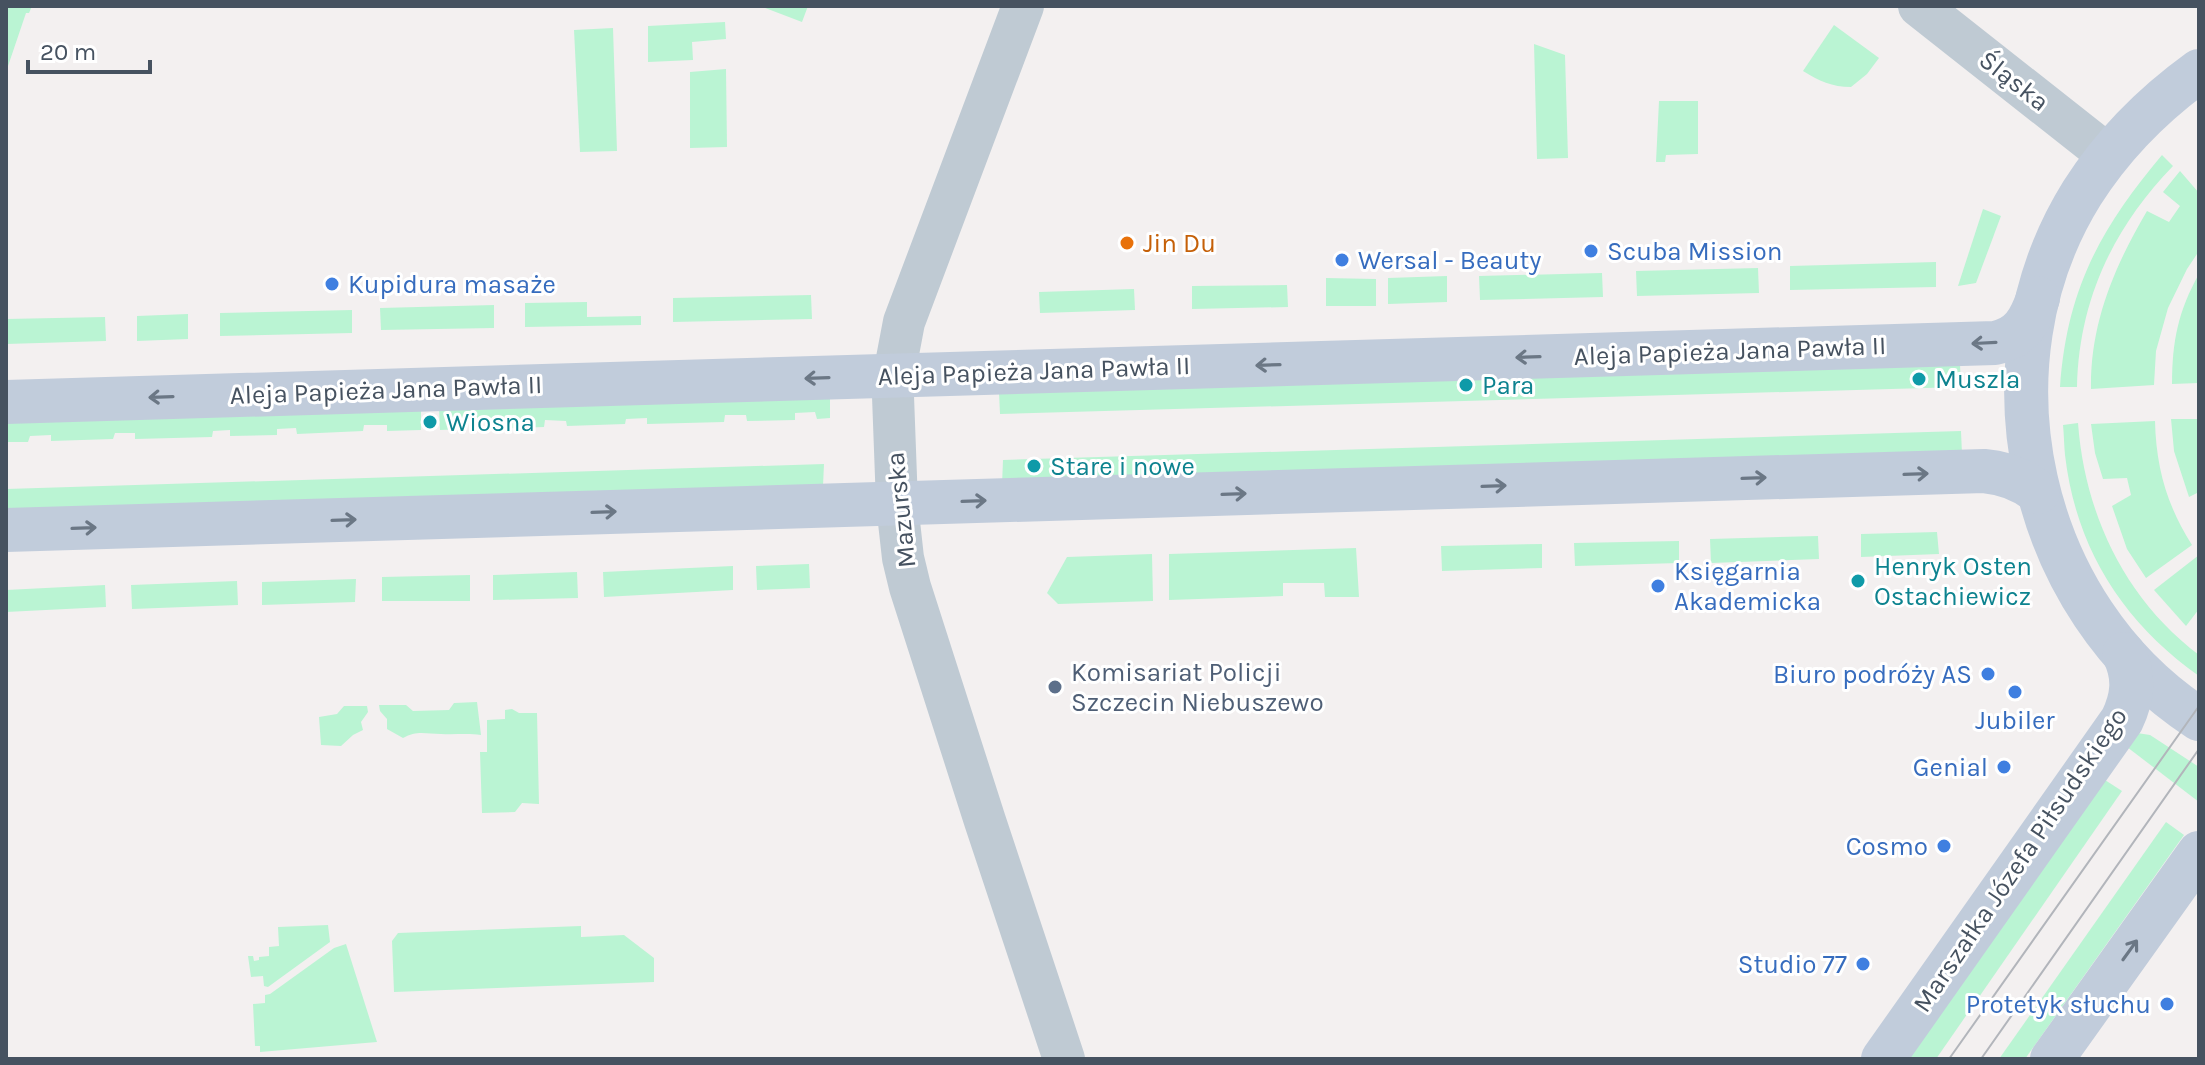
<svg xmlns="http://www.w3.org/2000/svg" width="2205" height="1065" viewBox="0 0 2205 1065" font-family="Karla,sans-serif">
  <rect width="100%" height="100%" fill="#f3f0f0"/>
  <g fill="#baf4d3">
    <path d="M 6,6 L 32,6 L 29,13 L 26,13 L 7,69 Z"/>
    <path d="M 760,6 L 808,6 L 802,22 Z"/>
    <path d="M 725,22 L 726,39 L 692,42 L 693,60 L 648,62 L 648,26 Z"/>
    <path d="M 1834,25 L 1879,58 L 1867,74 L 1851,87 C 1832,87 1819,81 1803,71 Z"/>
    <path d="M 613,28 L 617,151 L 580,152 L 574,30 Z"/>
    <path d="M 1534,44 L 1565,55 L 1568,158 L 1537,159 Z"/>
    <path d="M 726,69 L 727,147 L 690,148 L 690,72 Z"/>
    <path d="M 1659,101 L 1698,101 L 1698,154 L 1666,155 L 1665,162 L 1656,162 Z"/>
    <path d="M 2162,155 L 2173,166 C 2113,228 2079,300 2077,387 L 2060,387 C 2067,289 2100,229 2162,155 Z"/>
    <path d="M 2180,171 L 2199,193 L 2199,251 L 2187,269 L 2168,308 L 2156,351 L 2154,385 L 2091,389 C 2090,324 2114,267 2147,211 L 2169,222 L 2180,206 L 2163,192 Z"/>
    <path d="M 1983,209 L 2001,216 L 1976,283 L 1958,286 Z"/>
    <path d="M 1936,262 L 1936,287 L 1790,290 L 1790,266 Z"/>
    <path d="M 1758,268 L 1759,293 L 1637,296 L 1636,271 Z"/>
    <path d="M 1602,273 L 1603,297 L 1480,300 L 1479,276 Z"/>
    <path d="M 2199,274 L 2199,383 L 2172,384 C 2172,342 2178,311 2199,274 Z"/>
    <path d="M 1447,276 L 1447,302 L 1388,304 L 1388,278 Z"/>
    <path d="M 1326,278 L 1376,279 L 1376,306 L 1326,306 Z"/>
    <path d="M 1287,285 L 1288,307 L 1192,309 L 1192,286 Z"/>
    <path d="M 1134,289 L 1135,310 L 1040,313 L 1039,292 Z"/>
    <path d="M 811,295 L 812,319 L 673,322 L 673,298 Z"/>
    <path d="M 587,302 L 587,317 L 641,316 L 641,325 L 525,327 L 525,303 Z"/>
    <path d="M 494,305 L 494,328 L 381,330 L 380,308 Z"/>
    <path d="M 352,310 L 352,333 L 220,336 L 220,313 Z"/>
    <path d="M 188,314 L 188,339 L 137,341 L 137,316 Z"/>
    <path d="M 105,317 L 106,341 L 6,344 L 6,319 Z"/>
    <path d="M 1960,364 L 1961,387 L 1000,414 L 999,392 Z"/>
    <path d="M 830,396 L 830,418 L 817,419 L 815,412 L 795,413 L 795,420 L 747,421 L 746,415 L 725,415 L 724,422 L 647,424 L 647,418 L 626,419 L 625,424 L 567,426 L 566,421 L 545,420 L 544,427 L 489,429 L 488,423 L 466,423 L 466,429 L 440,430 L 439,408 Z"/>
    <path d="M 421,408 L 421,430 L 387,431 L 387,425 L 364,425 L 363,431 L 297,434 L 296,428 L 277,429 L 277,435 L 230,436 L 230,430 L 213,431 L 212,437 L 135,439 L 135,433 L 115,433 L 113,439 L 51,441 L 51,435 L 30,436 L 28,442 L 6,442 L 6,421 Z"/>
    <path d="M 2171,419 L 2199,419 L 2199,492 L 2189,497 L 2174,451 Z"/>
    <path d="M 2155,421 C 2156,467 2167,506 2192,545 L 2146,578 L 2127,549 L 2112,506 L 2131,495 L 2127,478 L 2103,479 L 2095,453 L 2091,424 Z"/>
    <path d="M 2078,423 C 2085,515 2125,599 2199,655 L 2199,676 C 2123,622 2076,549 2065,455 C 2064,445 2064,435 2063,425 Z"/>
    <path d="M 1961,431 L 1962,454 L 1002,485 L 1003,460 Z"/>
    <path d="M 824,464 L 823,486 L 6,510 L 6,489 Z"/>
    <path d="M 1937,532 L 1939,554 L 1861,557 L 1861,534 Z"/>
    <path d="M 1818,536 L 1819,559 L 1711,563 L 1710,539 Z"/>
    <path d="M 1679,541 L 1679,563 L 1575,566 L 1574,543 Z"/>
    <path d="M 1542,544 L 1542,568 L 1442,571 L 1441,546 Z"/>
    <path d="M 1356,548 L 1359,597 L 1325,597 L 1324,583 L 1283,583 L 1283,596 L 1169,600 L 1169,554 Z"/>
    <path d="M 1152,554 L 1153,601 L 1058,604 L 1047,593 L 1067,557 Z"/>
    <path d="M 2199,555 L 2199,609 L 2186,626 L 2154,590 Z"/>
    <path d="M 809,564 L 810,588 L 757,590 L 756,566 Z"/>
    <path d="M 733,566 L 733,590 L 604,597 L 603,572 Z"/>
    <path d="M 577,572 L 578,598 L 493,600 L 493,575 Z"/>
    <path d="M 470,575 L 470,601 L 382,601 L 382,577 Z"/>
    <path d="M 356,579 L 355,602 L 262,605 L 262,582 Z"/>
    <path d="M 237,581 L 238,605 L 132,609 L 131,585 Z"/>
    <path d="M 105,585 L 106,607 L 6,612 L 6,590 Z"/>
    <path d="M 477,702 L 481,735 C 467,733 454,735 441,734 C 426,734 417,730 403,738 L 387,729 L 387,719 L 380,711 L 379,705 L 406,705 L 413,711 L 449,710 L 454,703 Z"/>
    <path d="M 344,706 L 367,706 L 368,712 L 361,722 L 363,730 L 353,735 L 341,746 L 321,745 L 319,717 L 337,714 Z"/>
    <path d="M 512,709 L 519,713 L 537,713 L 539,804 L 522,803 L 515,812 L 482,813 L 480,752 L 487,752 L 487,720 L 505,719 L 505,710 Z"/>
    <path d="M 2137,733 L 2150,735 L 2199,767 L 2199,802 L 2127,747 Z"/>
    <path d="M 2105,780 L 2122,791 L 1936,1059 L 1908,1059 Z"/>
    <path d="M 2166,822 L 2184,835 L 2025,1059 L 1999,1059 Z"/>
    <path d="M 328,925 L 330,942 L 268,987 L 264,986 L 263,976 L 251,977 L 248,956 L 253,956 L 254,961 L 259,960 L 259,957 L 269,956 L 269,947 L 279,946 L 278,927 Z"/>
    <path d="M 581,926 L 581,937 L 624,935 L 654,958 L 654,982 L 394,992 L 392,941 L 398,933 Z"/>
    <path d="M 346,944 L 377,1042 L 260,1052 L 260,1046 L 255,1046 L 253,1004 L 265,1003 L 265,995 L 270,994 L 334,948 Z"/>
  </g>
  <g fill="none" stroke-linecap="round" stroke-linejoin="round">
    <g stroke="#bfcad3" stroke-width="42">
      <path d="M 1023,6 L 904,322 L 896,364 L 893,396 L 897,504 L 903,558 L 910,587 L 985,821 L 1064,1059"/>
      <path d="M 1919,6 L 2108,155"/>
    </g>
    <g stroke="#c1ccdb" stroke-width="44">
      <path d="M 2199,71 C 2152,105 2113,144 2082,193 C 1974,366 2028,608 2199,719"/>
      <path d="M 6,402 L 1995,343 C 2021,338 2030,321 2038,298"/>
      <path d="M 6,530 L 1984,471 C 2004,473 2022,479 2038,492"/>
      <path d="M 1883,1059 L 2122,720 C 2133,697 2135,677 2124,654"/>
      <path d="M 2052,1059 L 2199,853"/>
    </g>
    <g stroke="#b2b5bb" stroke-width="2">
      <path d="M 1949,1059 L 2199,706"/>
      <path d="M 1981,1059 L 2199,749"/>
    </g>
  </g>
  <defs><path id="oneway-shaft" d="M-6 0H5M1.5-3L5.5 0L1.5 3" fill="none" stroke-width="1.6" stroke-linecap="round" stroke-linejoin="round" transform="scale(2)"/></defs>
  <g stroke="#6b7785">
    <use href="#oneway-shaft" transform="translate(1984 343) rotate(177)"/>
    <use href="#oneway-shaft" transform="translate(1528 357) rotate(178)"/>
    <use href="#oneway-shaft" transform="translate(1268 365) rotate(178)"/>
    <use href="#oneway-shaft" transform="translate(817 378) rotate(178)"/>
    <use href="#oneway-shaft" transform="translate(161 397) rotate(178)"/>
    <use href="#oneway-shaft" transform="translate(1916 474) rotate(-2)"/>
    <use href="#oneway-shaft" transform="translate(1754 478) rotate(-2)"/>
    <use href="#oneway-shaft" transform="translate(1494 486) rotate(-2)"/>
    <use href="#oneway-shaft" transform="translate(1234 494) rotate(-2)"/>
    <use href="#oneway-shaft" transform="translate(974 501) rotate(-2)"/>
    <use href="#oneway-shaft" transform="translate(604 512) rotate(-2)"/>
    <use href="#oneway-shaft" transform="translate(344 520) rotate(-2)"/>
    <use href="#oneway-shaft" transform="translate(84 528) rotate(-2)"/>
    <use href="#oneway-shaft" transform="translate(2130 950) rotate(-54)"/>
  </g>
  <circle fill="#e8710a" stroke="#fff" stroke-width="3" cx="1127" cy="243" r="8"/>
  <g fill="#3f7fe0" stroke="#fff" stroke-width="3">
    <circle cx="1591" cy="251" r="8"/>
    <circle cx="1342" cy="260" r="8"/>
    <circle cx="332" cy="284" r="8"/>
    <circle cx="1658" cy="586" r="8"/>
    <circle cx="1988" cy="674" r="8"/>
    <circle cx="2015" cy="692" r="8"/>
    <circle cx="2004" cy="767" r="8"/>
    <circle cx="1944" cy="846" r="8"/>
    <circle cx="1863" cy="964" r="8"/>
    <circle cx="2167" cy="1004" r="8"/>
  </g>
  <g fill="#0f9aa8" stroke="#fff" stroke-width="3">
    <circle cx="1919" cy="379" r="8"/>
    <circle cx="1466" cy="385" r="8"/>
    <circle cx="430" cy="422" r="8"/>
    <circle cx="1034" cy="466" r="8"/>
    <circle cx="1858" cy="581" r="8"/>
  </g>
  <circle fill="#5c6f8a" stroke="#fff" stroke-width="3" cx="1055" cy="687" r="8"/>
  <g text-anchor="middle" dominant-baseline="central" stroke-width="6" stroke-linejoin="round" paint-order="stroke">
    <g font-size="26" fill="#465260" stroke="#fff">
      <text transform="translate(2014 81) rotate(38)">Śląska</text>
      <text transform="translate(1730 351) rotate(-2)">Aleja Papieża Jana Pawła II</text>
      <text transform="translate(1034 371) rotate(-2)">Aleja Papieża Jana Pawła II</text>
      <text transform="translate(386 390) rotate(-2)">Aleja Papieża Jana Pawła II</text>
      <text transform="translate(901 510) rotate(-96)">Mazurska</text>
      <text transform="translate(2020 860) rotate(-56)">Marszałka Józefa Piłsudskiego</text>
    </g>
    <g font-size="26" fill="#c56008" stroke="#fff" text-anchor="start">
      <text x="1143" y="243">Jin Du</text>
    </g>
    <g font-size="26" fill="#366cbe" stroke="#fff" text-anchor="end">
      <text x="1607" y="251" text-anchor="start">Scuba Mission</text>
      <text x="1358" y="260" text-anchor="start">Wersal - Beauty</text>
      <text x="348" y="284" text-anchor="start">Kupidura masaże</text>
      <text x="1674" y="571" text-anchor="start">Księgarnia<tspan x="1674" dy="30">Akademicka</tspan></text>
      <text x="1972" y="674">Biuro podróży AS</text>
      <text x="2015" y="720" text-anchor="middle">Jubiler</text>
      <text x="1988" y="767">Genial</text>
      <text x="1928" y="846">Cosmo</text>
      <text x="1847" y="964">Studio 77</text>
      <text x="2151" y="1004">Protetyk słuchu</text>
    </g>
    <g font-size="26" fill="#0d838f" stroke="#fff" text-anchor="start">
      <text x="1935" y="379">Muszla</text>
      <text x="1482" y="385">Para</text>
      <text x="446" y="422">Wiosna</text>
      <text x="1050" y="466">Stare i nowe</text>
      <text x="1874" y="566">Henryk Osten<tspan x="1874" dy="30">Ostachiewicz</tspan></text>
    </g>
    <g font-size="26" fill="#4e5e75" stroke="#fff" text-anchor="start">
      <text x="1071" y="672">Komisariat Policji<tspan x="1071" dy="30">Szczecin Niebuszewo</tspan></text>
    </g>
  </g>
  <rect width="2205" height="1065" fill="none" stroke="#465260" stroke-width="16"/>
  <path d="M28 60v12h122v-12" fill="none" stroke="#465260" stroke-width="4"/>
  <text x="40" y="60" font-size="24" fill="#465260" stroke="#ffffff" stroke-width="6" paint-order="stroke">20 m</text>
</svg>
